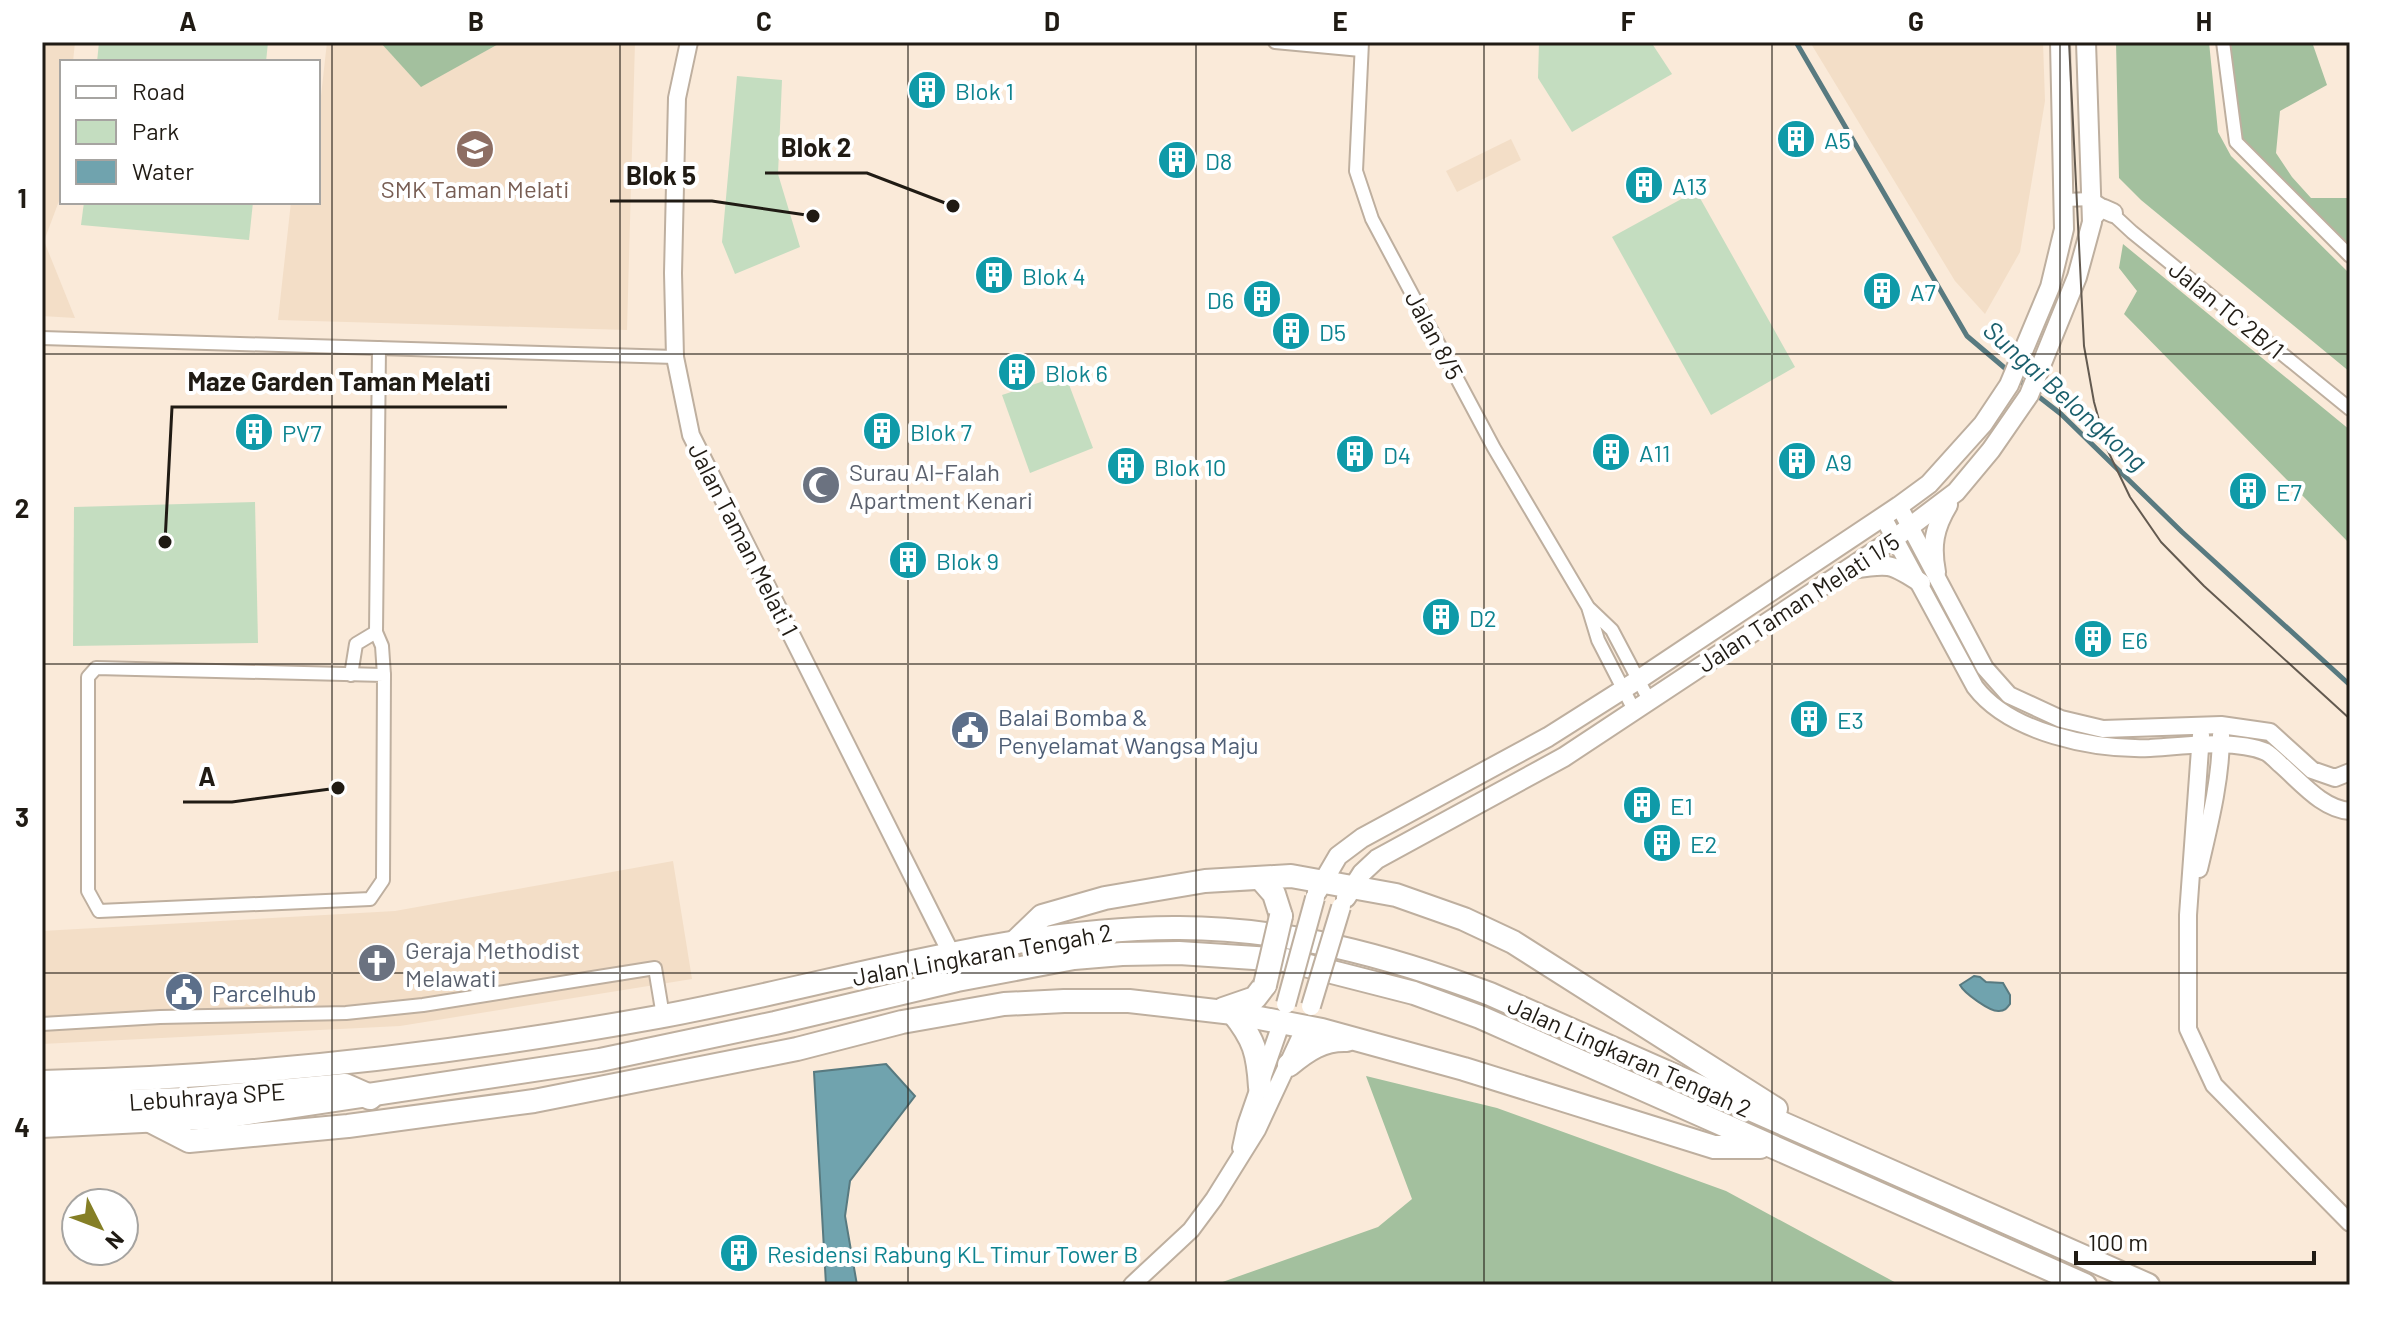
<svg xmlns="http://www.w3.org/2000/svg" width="2392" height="1327" viewBox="0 0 2392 1327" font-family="Barlow,sans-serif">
  <rect width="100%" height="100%" fill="#faead9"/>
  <g fill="#f3dec7">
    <path d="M 42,42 L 75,42 L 73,62 L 62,62 L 62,193 L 44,241 L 75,318 L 42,316 Z"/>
    <path d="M 327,42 L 380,42 L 421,86 L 502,42 L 635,42 L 627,330 L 278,320 L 291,202 L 318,202 L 318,96 L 321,96 Z"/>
    <path d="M 1810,42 L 2043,42 L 2045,101 L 2020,252 L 1985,314 L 1955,281 Z"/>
    <path d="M 1511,139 L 1521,160 L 1457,192 L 1446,171 Z"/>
    <path d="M 673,861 L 692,979 L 400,1026 L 42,1044 L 42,931 L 395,911 Z"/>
  </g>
  <g fill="#c4ddc0">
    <path d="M 99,42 L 268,42 L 266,62 L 97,62 Z"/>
    <path d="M 1539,42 L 1651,42 L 1672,74 L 1572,132 L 1538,78 Z"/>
    <path d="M 737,76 L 782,80 L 778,174 L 800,247 L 735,274 L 722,242 Z"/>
    <path d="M 1696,191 L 1795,367 L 1711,415 L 1612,237 Z"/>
    <path d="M 84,202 L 253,202 L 249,240 L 81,225 Z"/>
    <path d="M 1065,374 L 1093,448 L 1030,473 L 1002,395 Z"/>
    <path d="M 255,502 L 258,643 L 73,646 L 74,507 Z"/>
  </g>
  <g fill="#a3c09e">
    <path d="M 380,42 L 502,42 L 421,87 Z"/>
    <path d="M 2116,42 L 2209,42 L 2218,132 L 2231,156 L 2350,274 L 2350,372 L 2141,200 L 2119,178 Z"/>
    <path d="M 2223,42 L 2312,42 L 2327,85 L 2280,111 L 2276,153 L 2292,177 L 2311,198 L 2350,198 L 2350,251 L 2250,152 L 2231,127 Z"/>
    <path d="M 2123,244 L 2350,430 L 2350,544 L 2124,314 L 2137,291 L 2119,268 Z"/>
    <path d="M 1366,1076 L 1497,1108 L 1726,1191 L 1900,1285 L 1214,1285 L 1378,1227 L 1412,1199 Z"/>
  </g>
  <g fill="#70a3ae" stroke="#587a80" stroke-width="2">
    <path d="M 1974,976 L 1980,977 L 1986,982 L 2003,983 L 2010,995 L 2010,1004 C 2007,1008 2005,1011 1999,1011 C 1990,1012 1964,993 1960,985 Z"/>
    <path d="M 886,1064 L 915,1096 L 850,1181 L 845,1216 L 857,1285 L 826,1285 L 814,1072 Z"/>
  </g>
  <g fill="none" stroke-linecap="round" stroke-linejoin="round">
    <g stroke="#587a80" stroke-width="5">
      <path d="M 1796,42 L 1967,336 L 2026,386"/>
      <path d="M 2034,393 L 2061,414 L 2182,532 L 2350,685"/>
    </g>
    <defs>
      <g id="minor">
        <path d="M 1275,42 L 1361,50"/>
        <path d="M 1362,42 L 1356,171 L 1372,219 L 1494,448 L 1588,607 L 1598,640 L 1634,710"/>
        <path d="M 2223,42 L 2236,142 L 2350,256"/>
        <path d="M 2064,200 L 2092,199 L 2105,207 L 2132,232 L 2350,409"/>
        <path d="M 42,338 L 675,357"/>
        <path d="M 379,348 L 376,632 L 382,646 L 384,675"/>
        <path d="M 1590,609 L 1612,630 L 1649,700"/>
        <path d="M 96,668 L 384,675 L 383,880 L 370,899 L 99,911 L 88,891 L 88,677 Z"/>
        <path d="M 351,675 L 356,644 L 376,632"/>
        <path d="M 42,1024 L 160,1017 L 346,1013 L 423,1005 L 655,968 L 663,1016"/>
      </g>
      <g id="tertiary">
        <path d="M 689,42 L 677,98 L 673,273 L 675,357 L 691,435 L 952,955"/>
        <path d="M 1899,506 L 1985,668 L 2009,695 L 2061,719 L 2103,729 L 2221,725 L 2270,732 L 2312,770 L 2335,778 L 2350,772"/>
        <path d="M 1883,517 L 1975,687 C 2010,733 2094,750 2150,748 C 2183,746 2235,739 2266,752 C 2271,755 2276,760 2280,764 C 2301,782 2322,809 2350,811"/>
        <path d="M 2201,735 L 2188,915 L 2188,1029 L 2214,1085 L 2350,1223"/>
        <path d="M 2199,869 C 2209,826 2221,780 2221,735"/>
        <path d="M 1241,1148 L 1246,1125 L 1282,1021"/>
        <path d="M 1132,1285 L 1191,1230 L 1214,1199 L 1257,1130 L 1305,1027"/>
      </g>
      <g id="secondary">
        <path d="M 2092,218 L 2099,210 L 2104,209 L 2113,213"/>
        <path d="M 1853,569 C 1888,563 1891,563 1921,583"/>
        <path d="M 1936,572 C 1931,546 1934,528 1948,505"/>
        <path d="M 1317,892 L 1338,856 L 1362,838 L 1548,737 L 1638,680 L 1899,506 L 1929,484 L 1983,424 L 2009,385 L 2050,287 L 2064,229 L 2060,42"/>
        <path d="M 1346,898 L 1362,873 L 1377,859 L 1564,757 L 1895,538 L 1956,492 L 1991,450 L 2029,395 L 2077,277 L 2092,222 L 2086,42"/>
      </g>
      <g id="trunk">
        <path d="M 1260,878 L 1274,894 L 1281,916"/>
        <path d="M 1014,943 L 1042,916 L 1105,898 L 1205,881 L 1291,876 L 1396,895 L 1464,919 L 1513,942 L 1776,1109"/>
        <path d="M 1223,1009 L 1255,998 L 1265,985"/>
        <path d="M 1233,1013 C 1254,1039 1258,1053 1260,1087"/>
        <path d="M 1289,1065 C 1307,1050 1323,1039 1347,1040"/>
        <path d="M 42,1082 C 249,1078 454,1054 658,1017 C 827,986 1002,929 1174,928 C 1283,927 1389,956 1490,994 L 2148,1285"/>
        <path d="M 152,1122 L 189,1141 L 348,1126 L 534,1101 L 797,1049 L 902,1022 L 1004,1004 L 1064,1001 L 1129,1001 L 1233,1013 L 1322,1030 L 1464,1069 L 1714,1147 L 1760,1147"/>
        <path d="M 42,1126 L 222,1117 L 600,1060 L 775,1023 L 957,980 L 1074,958 L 1122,954 L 1179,953 L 1285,960 L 1414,993 L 1480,1017 L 2085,1285"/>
      </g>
      <path id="motorway" d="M 42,1104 L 190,1100 L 345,1086 L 370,1097"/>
    </defs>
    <use href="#minor" stroke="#beaf9f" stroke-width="16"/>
    <use href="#tertiary" stroke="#beaf9f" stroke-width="20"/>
    <use href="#secondary" stroke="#beaf9f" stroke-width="22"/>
    <use href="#trunk" stroke="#beaf9f" stroke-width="26"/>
    <use href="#motorway" stroke="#beaf9f" stroke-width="28"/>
    <use href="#minor" stroke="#fff" stroke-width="12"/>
    <use href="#tertiary" stroke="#fff" stroke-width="16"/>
    <use href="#secondary" stroke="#fff" stroke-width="18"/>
    <use href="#trunk" stroke="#fff" stroke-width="22"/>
    <use href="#motorway" stroke="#fff" stroke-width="24"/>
    <path stroke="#635a50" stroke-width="2" d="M 2069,42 L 2084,346 L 2094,402 L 2107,449 L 2130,497 L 2161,542 L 2204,586 L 2350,719"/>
    <defs>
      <g id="secondary-bridge">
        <path d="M 1286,1004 L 1315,898"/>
        <path d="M 1311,1006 L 1341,907"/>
      </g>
      <path id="trunk-bridge" d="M 1265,985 L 1281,916"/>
    </defs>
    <use href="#secondary-bridge" stroke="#beaf9f" stroke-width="22" stroke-linecap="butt"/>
    <use href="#trunk-bridge" stroke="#beaf9f" stroke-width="26" stroke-linecap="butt"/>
    <use href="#secondary-bridge" stroke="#fff" stroke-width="18"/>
    <use href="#trunk-bridge" stroke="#fff" stroke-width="22"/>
  </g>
  <path fill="none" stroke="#201b14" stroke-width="2" stroke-opacity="0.55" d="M 332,42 L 332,1285M 620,42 L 620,1285M 908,42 L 908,1285M 1196,42 L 1196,1285M 1484,42 L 1484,1285M 1772,42 L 1772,1285M 2060,42 L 2060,1285M 42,354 L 2350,354M 42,664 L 2350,664M 42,973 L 2350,973"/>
  <defs>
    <symbol id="building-disc" viewBox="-11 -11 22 22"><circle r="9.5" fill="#0f9aa8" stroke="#fff"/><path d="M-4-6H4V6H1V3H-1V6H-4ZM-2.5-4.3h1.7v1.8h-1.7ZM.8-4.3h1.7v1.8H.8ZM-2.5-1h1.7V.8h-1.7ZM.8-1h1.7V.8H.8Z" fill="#fff"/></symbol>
    <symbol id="school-disc" viewBox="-11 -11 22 22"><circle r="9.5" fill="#8d6e63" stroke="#fff"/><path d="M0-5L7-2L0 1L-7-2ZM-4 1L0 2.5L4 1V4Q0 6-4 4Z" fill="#fff"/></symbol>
    <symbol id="mosque-disc" viewBox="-11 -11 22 22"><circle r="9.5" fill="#6b7280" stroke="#fff"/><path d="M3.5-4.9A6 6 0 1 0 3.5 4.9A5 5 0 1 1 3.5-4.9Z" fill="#fff"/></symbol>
    <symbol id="civic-disc" viewBox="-11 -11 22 22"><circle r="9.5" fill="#5c6f8a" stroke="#fff"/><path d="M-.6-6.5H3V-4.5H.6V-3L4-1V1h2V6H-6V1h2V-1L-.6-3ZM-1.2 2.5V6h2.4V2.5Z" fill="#fff"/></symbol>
    <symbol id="church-disc" viewBox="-11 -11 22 22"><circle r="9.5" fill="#6b7280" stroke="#fff"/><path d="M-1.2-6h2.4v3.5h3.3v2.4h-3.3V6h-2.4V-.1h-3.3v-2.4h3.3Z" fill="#fff"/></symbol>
  </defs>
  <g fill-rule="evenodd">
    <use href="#building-disc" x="905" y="68" width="44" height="44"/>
    <use href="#building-disc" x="1774" y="117" width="44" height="44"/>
    <use href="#school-disc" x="453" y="127" width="44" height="44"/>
    <use href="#building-disc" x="1155" y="138" width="44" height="44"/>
    <use href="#building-disc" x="1622" y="163" width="44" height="44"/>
    <use href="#building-disc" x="972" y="253" width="44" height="44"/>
    <use href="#building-disc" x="1860" y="269" width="44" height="44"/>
    <use href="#building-disc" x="1240" y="277" width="44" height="44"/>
    <use href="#building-disc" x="1269" y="309" width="44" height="44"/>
    <use href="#building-disc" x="995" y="350" width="44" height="44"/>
    <use href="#building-disc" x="860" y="409" width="44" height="44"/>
    <use href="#building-disc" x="232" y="410" width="44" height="44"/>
    <use href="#building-disc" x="1589" y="430" width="44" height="44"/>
    <use href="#building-disc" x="1333" y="432" width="44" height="44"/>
    <use href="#building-disc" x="1775" y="439" width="44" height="44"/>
    <use href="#building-disc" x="1104" y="444" width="44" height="44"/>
    <use href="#mosque-disc" x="799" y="463" width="44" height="44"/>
    <use href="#building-disc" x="2226" y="469" width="44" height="44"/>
    <use href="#building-disc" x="886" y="538" width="44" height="44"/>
    <use href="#building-disc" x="1419" y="595" width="44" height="44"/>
    <use href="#building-disc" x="2071" y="617" width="44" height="44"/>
    <use href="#building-disc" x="1787" y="697" width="44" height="44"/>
    <use href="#civic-disc" x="948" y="708" width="44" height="44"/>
    <use href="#building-disc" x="1620" y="783" width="44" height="44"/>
    <use href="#building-disc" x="1640" y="821" width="44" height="44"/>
    <use href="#church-disc" x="355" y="941" width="44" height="44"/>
    <use href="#civic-disc" x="162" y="970" width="44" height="44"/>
    <use href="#building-disc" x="717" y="1231" width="44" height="44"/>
  </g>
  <g text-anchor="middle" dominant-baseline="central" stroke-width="8" stroke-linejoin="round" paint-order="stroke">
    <g font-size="24" fill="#0d838f" stroke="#fff" text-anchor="start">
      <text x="955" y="90">Blok 1</text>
      <text x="1824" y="139">A5</text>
      <text x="1205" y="160">D8</text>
      <text x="1672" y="185">A13</text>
      <text x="1022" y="275">Blok 4</text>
      <text x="1910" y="291">A7</text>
      <text x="1234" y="299" text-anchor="end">D6</text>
      <text x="1319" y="331">D5</text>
      <text x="1045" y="372">Blok 6</text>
      <text x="910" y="431">Blok 7</text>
      <text x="282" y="432">PV7</text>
      <text x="1639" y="452">A11</text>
      <text x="1383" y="454">D4</text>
      <text x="1825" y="461">A9</text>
      <text x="1154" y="466">Blok 10</text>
      <text x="2276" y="491">E7</text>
      <text x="936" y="560">Blok 9</text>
      <text x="1469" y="617">D2</text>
      <text x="2121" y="639">E6</text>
      <text x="1837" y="719">E3</text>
      <text x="1670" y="805">E1</text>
      <text x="1690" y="843">E2</text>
      <text x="767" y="1253">Residensi Rabung KL Timur Tower B</text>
    </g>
    <g font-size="24" fill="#785e54" stroke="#fff">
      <text x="475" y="188">SMK Taman Melati</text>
    </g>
    <g font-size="24" fill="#201b14" stroke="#fff">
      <text transform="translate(2227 309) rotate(39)">Jalan TC 2B/1</text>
      <text transform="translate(1435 335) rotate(62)">Jalan 8/5</text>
      <text transform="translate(744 539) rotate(63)">Jalan Taman Melati 1</text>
      <text transform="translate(1798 602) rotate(-33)">Jalan Taman Melati 1/5</text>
      <text transform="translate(982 954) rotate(-10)">Jalan Lingkaran Tengah 2</text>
      <text transform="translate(1630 1056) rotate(24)">Jalan Lingkaran Tengah 2</text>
      <text transform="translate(207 1096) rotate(-4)">Lebuhraya SPE</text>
    </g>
    <g font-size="24" fill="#5b616d" stroke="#fff" text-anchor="start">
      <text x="849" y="471">Surau Al-Falah<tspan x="849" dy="28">Apartment Kenari</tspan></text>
      <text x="405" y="949">Geraja Methodist<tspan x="405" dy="28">Melawati</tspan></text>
    </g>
    <g font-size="24" fill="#4e5e75" stroke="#fff" text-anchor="start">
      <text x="998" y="716">Balai Bomba &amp;<tspan x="998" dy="28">Penyelamat Wangsa Maju</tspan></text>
      <text x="212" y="992">Parcelhub</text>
    </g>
    <g font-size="26" font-style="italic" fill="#1a5f6c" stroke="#fff">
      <text transform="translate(2066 395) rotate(42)">Sungai Belongkong</text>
    </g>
  </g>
  <path fill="none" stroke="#201b14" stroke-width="3" d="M953 206L867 173H765M813 216L712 201H610M165 542L172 407H507M338 788L232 802H183"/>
  <g fill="#201b14" stroke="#fff" stroke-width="3">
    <circle cx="953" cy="206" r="8"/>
    <circle cx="813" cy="216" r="8"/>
    <circle cx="165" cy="542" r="8"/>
    <circle cx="338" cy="788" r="8"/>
  </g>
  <g font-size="26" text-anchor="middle" font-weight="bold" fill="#201b14" stroke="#fff" stroke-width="8" stroke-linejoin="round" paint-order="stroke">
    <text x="816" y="157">Blok 2</text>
    <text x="661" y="185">Blok 5</text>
    <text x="339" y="391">Maze Garden Taman Melati</text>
    <text x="207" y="786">A</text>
  </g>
  <rect width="2392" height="1327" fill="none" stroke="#ffffff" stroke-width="88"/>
  <rect x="60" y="60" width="260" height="144" fill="#ffffff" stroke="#a6a4a1" stroke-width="2"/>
  <rect x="76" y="86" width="40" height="12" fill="#ffffff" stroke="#a6a4a1" stroke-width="2"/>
  <text x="132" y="100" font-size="24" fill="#201b14">Road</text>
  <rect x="76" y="120" width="40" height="24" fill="#c4ddc0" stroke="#a6a4a1" stroke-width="2"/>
  <text x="132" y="140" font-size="24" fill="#201b14">Park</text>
  <rect x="76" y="160" width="40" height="24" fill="#70a3ae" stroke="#a6a4a1" stroke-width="2"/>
  <text x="132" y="180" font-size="24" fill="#201b14">Water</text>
  <g transform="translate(100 1227) rotate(132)"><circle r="38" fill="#ffffff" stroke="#a6a4a1" stroke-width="2"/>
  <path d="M0-6L14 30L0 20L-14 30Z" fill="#857f26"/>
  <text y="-12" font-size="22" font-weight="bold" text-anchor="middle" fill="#201b14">N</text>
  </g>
  <path d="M2076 1251v12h238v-12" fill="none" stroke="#201b14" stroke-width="4"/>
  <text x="2088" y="1251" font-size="24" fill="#201b14" stroke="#ffffff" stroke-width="6" paint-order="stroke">100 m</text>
  <rect x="44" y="44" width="2304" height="1239" fill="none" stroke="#201b14" stroke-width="3"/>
  <g font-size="26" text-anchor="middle" font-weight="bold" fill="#201b14">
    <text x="188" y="31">A</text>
    <text x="476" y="31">B</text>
    <text x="764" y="31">C</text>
    <text x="1052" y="31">D</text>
    <text x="1340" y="31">E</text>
    <text x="1628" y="31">F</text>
    <text x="1916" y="31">G</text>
    <text x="2204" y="31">H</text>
    <text x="22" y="208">1</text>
    <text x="22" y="518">2</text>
    <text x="22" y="827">3</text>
    <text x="22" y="1137">4</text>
  </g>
</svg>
